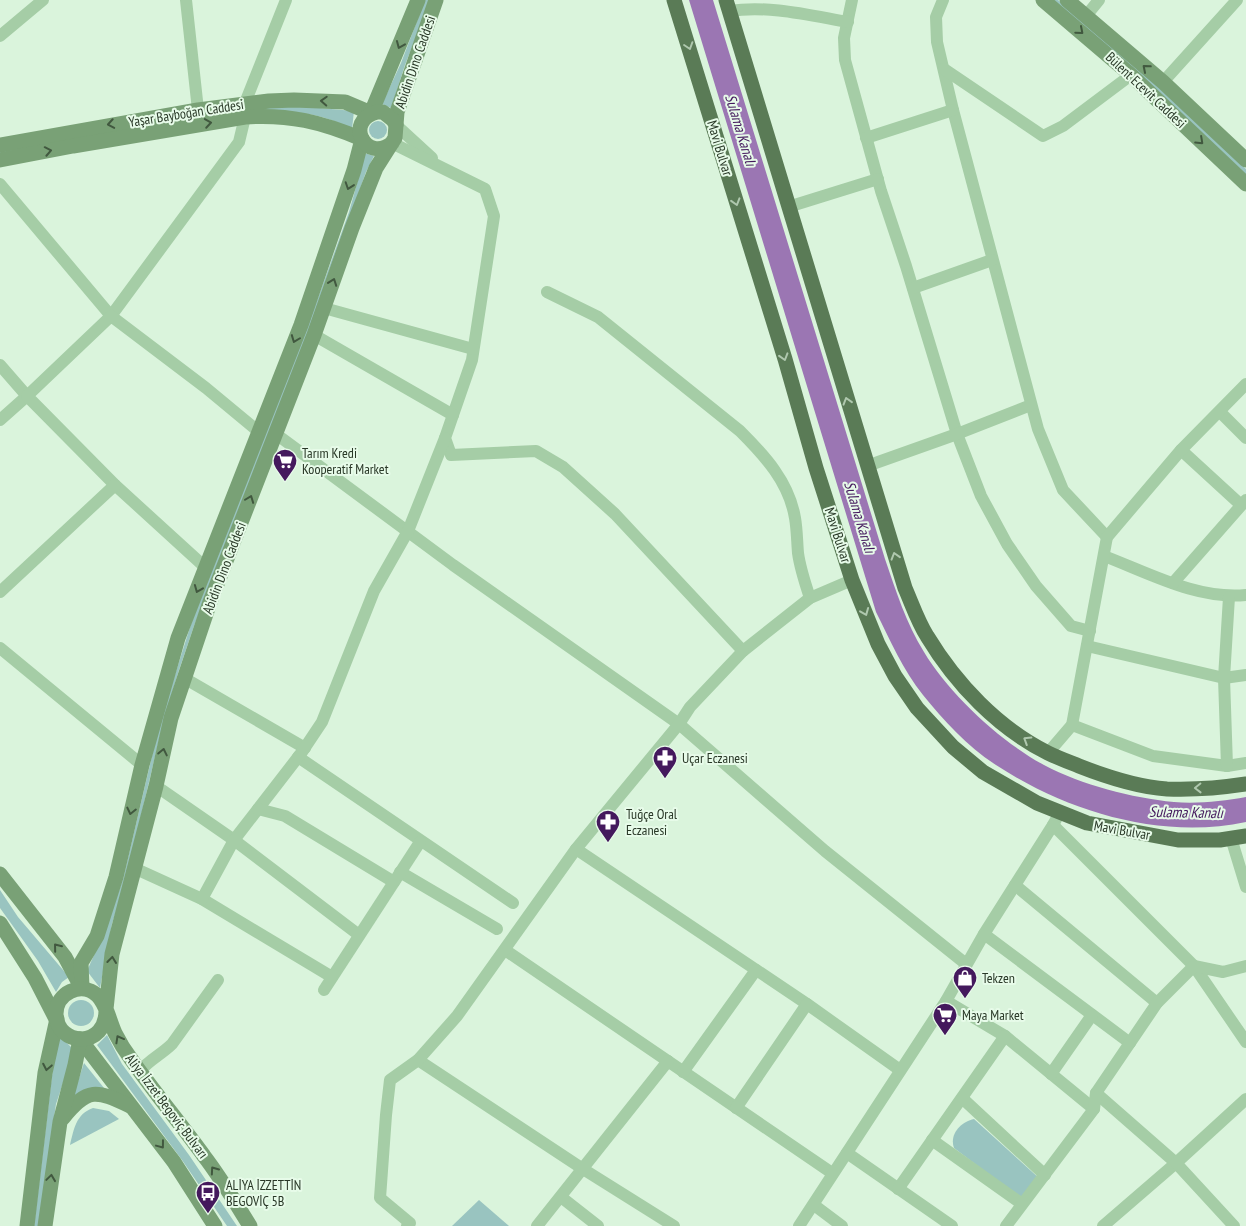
<svg xmlns="http://www.w3.org/2000/svg" width="1246" height="1226" viewBox="0 0 1246 1226" font-family="'PT Sans Narrow',sans-serif">
  <rect width="100%" height="100%" fill="#daf4dc"/>
  <g fill="#99c4c0">
    <path d="M 425,0 L 430,0 L 405,65 L 391,108 L 382,104 L 401,63 Z"/>
    <path d="M 1051,0 L 1058,0 L 1144,73 L 1246,169 L 1246,176 Z"/>
    <path d="M 297,106 L 354,111 L 352,129 C 321,113 296,111 262,111 L 0,153 L 0,151 L 262,107 Z"/>
    <circle cx="378" cy="130" r="9"/>
    <path d="M 364,153 L 374,156 L 366,172 L 322,296 L 194,626 L 179,670 L 163,723 L 126,879 L 112,924 L 100,988 L 87,971 L 108,923 L 123,879 L 160,722 L 191,624 L 319,295 L 349,212 L 361,169 Z"/>
    <path d="M 0,890 L 18,917 L 69,977 L 62,982 L 56,992 L 38,961 L 0,908 Z"/>
    <circle cx="81" cy="1013" r="13"/>
    <path d="M 107,1035 L 122,1064 L 189,1155 L 237,1226 L 227,1226 L 182,1160 L 97,1045 Z"/>
    <path d="M 60,1036 L 74,1050 L 56,1104 L 39,1222 L 38,1226 L 34,1226 L 53,1067 Z"/>
    <path d="M 84,1063 L 104,1088 L 73,1096 Z"/>
    <path d="M 93,1108 L 109,1111 L 119,1119 L 70,1145 C 74,1129 76,1114 93,1108 Z"/>
    <path d="M 974,1119 L 1040,1179 L 1024,1201 L 954,1148 C 949,1134 961,1122 974,1119 Z"/>
    <path d="M 479,1200 L 509,1226 L 452,1226 Z"/>
  </g>
  <path fill="#9b76b3" d="M 689,0 L 713,0 L 885,559 C 896,591 906,623 924,652 C 949,694 1001,742 1044,765 C 1082,785 1132,798 1174,802 C 1198,804 1223,801 1246,797 L 1246,822 C 1161,840 1068,812 996,765 C 968,747 944,721 923,695 C 903,670 890,640 876,612 Z"/>
  <g fill="none" stroke-linecap="round" stroke-linejoin="round">
    <g stroke="#a5cda6" stroke-width="12">
      <path d="M 186,0 L 198,110"/>
      <path d="M 852,0 L 844,38 L 845,60 L 881,191 L 906,266 L 957,434 L 981,496 L 1007,544 L 1036,586 L 1071,626 L 1090,631"/>
      <path d="M 943,0 L 936,17 L 937,42 L 953,110 L 1038,429 L 1063,490 L 1107,537"/>
      <path d="M 729,11 C 769,5 808,15 848,22"/>
      <path d="M 1086,16 L 1099,0"/>
      <path d="M 0,36 L 43,0"/>
      <path d="M 944,69 L 1043,136 L 1063,126 L 1131,75"/>
      <path d="M 1163,82 L 1237,0"/>
      <path d="M 245,103 L 286,0"/>
      <path d="M 396,125 L 432,158"/>
      <path d="M 866,138 L 953,110"/>
      <path d="M 392,143 L 485,189 L 494,216 L 472,360 L 445,438 L 451,455 L 536,451 L 563,467 L 615,514 L 743,651 L 810,598 L 852,580"/>
      <path d="M 0,184 L 111,316 L 239,142 L 245,117"/>
      <path d="M 788,207 L 878,179"/>
      <path d="M 913,288 L 992,260"/>
      <path d="M 547,292 L 598,317 L 740,431 C 765,456 789,482 795,518 C 797,529 797,541 798,553 C 800,568 805,583 810,598"/>
      <path d="M 324,308 L 473,349"/>
      <path d="M 314,335 L 453,415"/>
      <path d="M 0,365 L 27,396 L 0,420"/>
      <path d="M 1220,412 L 1246,438"/>
      <path d="M 276,434 L 453,565 L 679,724 L 825,851 L 966,964"/>
      <path d="M 1181,450 L 1241,505"/>
      <path d="M 867,466 L 957,434 L 1031,405"/>
      <path d="M 1104,556 C 1149,573 1197,600 1246,595"/>
      <path d="M 206,568 L 115,485 L 27,396 L 111,316 L 206,388 L 259,432"/>
      <path d="M 1173,583 L 1246,500"/>
      <path d="M 0,592 L 115,485"/>
      <path d="M 1087,646 L 1224,678 L 1246,675"/>
      <path d="M 0,648 L 142,765"/>
      <path d="M 184,678 L 305,748"/>
      <path d="M 1072,725 L 1153,756 L 1227,766 L 1246,763"/>
      <path d="M 1048,753 L 1072,725 L 1107,537 L 1181,450 L 1246,384"/>
      <path d="M 298,757 L 513,903"/>
      <path d="M 1227,766 L 1224,678 L 1229,597"/>
      <path d="M 156,786 L 234,840 L 302,752 L 322,722 L 374,591 L 408,531 L 445,438"/>
      <path d="M 258,809 L 285,816 L 394,882"/>
      <path d="M 1053,825 L 1194,966 L 1246,1042"/>
      <path d="M 1231,838 L 1246,887"/>
      <path d="M 576,849 L 807,1004 L 900,1070"/>
      <path d="M 134,868 L 202,899 L 332,977"/>
      <path d="M 400,872 L 497,929"/>
      <path d="M 1015,885 L 1157,1003"/>
      <path d="M 202,899 L 234,840 L 359,935"/>
      <path d="M 984,934 L 1130,1043"/>
      <path d="M 505,950 L 832,1173"/>
      <path d="M 324,990 L 420,842"/>
      <path d="M 946,1001 L 1005,1036 L 1094,1109"/>
      <path d="M 418,1060 L 583,1169 L 674,1226"/>
      <path d="M 140,1071 C 149,1060 162,1054 172,1044 L 218,980"/>
      <path d="M 683,1072 L 756,970"/>
      <path d="M 1051,1074 L 1092,1015"/>
      <path d="M 1096,1093 L 1176,1163 L 1103,1226"/>
      <path d="M 962,1098 L 1045,1175"/>
      <path d="M 736,1108 L 807,1004"/>
      <path d="M 932,1140 L 1022,1204"/>
      <path d="M 847,1153 L 952,1226"/>
      <path d="M 898,1189 L 1005,1036"/>
      <path d="M 561,1197 L 598,1226"/>
      <path d="M 814,1205 L 842,1226"/>
      <path d="M 407,1226 L 410,1223 L 380,1198 L 386,1115 L 390,1080 L 418,1060 L 457,1016 L 576,849 L 679,724 L 690,707 L 743,651"/>
      <path d="M 537,1226 L 668,1061"/>
      <path d="M 799,1226 L 946,1001 L 984,934 L 1053,825 L 1060,812"/>
      <path d="M 1006,1226 L 1094,1109 L 1096,1093 L 1157,1003 L 1194,966 L 1223,972 L 1246,966"/>
      <path d="M 1234,1226 L 1176,1163 L 1246,1099"/>
    </g>
    <g stroke="#79a176" stroke-width="15">
      <path d="M 1043,0 L 1131,75 L 1246,184"/>
      <path d="M 1067,0 L 1163,82 L 1246,160"/>
      <path d="M 371,113 L 418,0"/>
      <path d="M 396,125 L 397,112 L 436,0"/>
      <path d="M 0,145 L 198,110 L 269,101 L 294,100 L 345,102 L 371,113"/>
      <path d="M 0,160 L 73,146 L 245,117 C 290,114 321,122 362,139"/>
      <path d="M 0,874 L 65,957 L 80,985"/>
      <path d="M 0,923 L 35,978 L 56,1019"/>
      <path d="M 82,988 L 81,963 L 97,936 L 116,877 L 142,765 L 178,638 L 301,325 L 354,170 L 362,139"/>
      <path d="M 80,1039 L 174,1162 L 215,1226"/>
      <path d="M 63,1118 C 88,1087 96,1090 130,1106"/>
      <path d="M 27,1226 L 45,1073 L 57,1019"/>
      <path d="M 45,1226 L 60,1122 L 75,1065 L 80,1039"/>
      <path d="M 250,1226 C 235,1202 221,1178 204,1156 C 180,1123 154,1092 131,1059 C 125,1051 119,1041 115,1033 C 109,1020 107,1005 97,995 C 81,981 56,993 56,1014 C 57,1047 107,1049 106,1009 L 112,954 L 156,786 L 171,718 L 210,602 L 314,335 L 352,228 L 376,168 L 395,138 L 396,125 L 393,120 L 383,112 L 377,112 C 343,121 366,164 392,143"/>
    </g>
    <g stroke="#5a7b56" stroke-width="15">
      <path d="M 674,0 L 785,359 L 816,468 L 852,580 L 878,644 L 895,676 L 917,708 L 953,747 L 983,772 L 1037,803 L 1087,823 L 1178,840 L 1220,840 L 1246,836"/>
      <path d="M 726,0 L 905,588 C 912,604 918,622 927,636 C 956,684 998,728 1048,753 C 1058,758 1069,762 1079,766 C 1107,777 1137,787 1167,789 C 1193,790 1220,788 1246,784"/>
    </g>
  </g>
  <defs><path id="oneway-chevron" d="M-2-3.5L2.5 0L-2 3.5" fill="none" stroke-width="1.6" stroke-linecap="round" stroke-linejoin="round" transform="scale(1.25)"/></defs>
  <g stroke="#41583f">
    <use href="#oneway-chevron" transform="translate(1080 31) rotate(41)"/>
    <use href="#oneway-chevron" transform="translate(400 45) rotate(113)"/>
    <use href="#oneway-chevron" transform="translate(1146 68) rotate(-139)"/>
    <use href="#oneway-chevron" transform="translate(324 101) rotate(-177)"/>
    <use href="#oneway-chevron" transform="translate(208 123) rotate(-9)"/>
    <use href="#oneway-chevron" transform="translate(111 124) rotate(170)"/>
    <use href="#oneway-chevron" transform="translate(1200 141) rotate(43)"/>
    <use href="#oneway-chevron" transform="translate(48 151) rotate(-11)"/>
    <use href="#oneway-chevron" transform="translate(349 186) rotate(109)"/>
    <use href="#oneway-chevron" transform="translate(333 282) rotate(-70)"/>
    <use href="#oneway-chevron" transform="translate(295 339) rotate(111)"/>
    <use href="#oneway-chevron" transform="translate(250 499) rotate(-69)"/>
    <use href="#oneway-chevron" transform="translate(198 589) rotate(112)"/>
    <use href="#oneway-chevron" transform="translate(163 752) rotate(-78)"/>
    <use href="#oneway-chevron" transform="translate(131 811) rotate(103)"/>
    <use href="#oneway-chevron" transform="translate(57 947) rotate(-129)"/>
    <use href="#oneway-chevron" transform="translate(112 960) rotate(-83)"/>
    <use href="#oneway-chevron" transform="translate(119 1039) rotate(-119)"/>
    <use href="#oneway-chevron" transform="translate(47 1067) rotate(101)"/>
    <use href="#oneway-chevron" transform="translate(161 1145) rotate(53)"/>
    <use href="#oneway-chevron" transform="translate(214 1170) rotate(-125)"/>
    <use href="#oneway-chevron" transform="translate(51 1178) rotate(-82)"/>
  </g>
  <g stroke="#afc8ae">
    <use href="#oneway-chevron" transform="translate(689 46) rotate(72)"/>
    <use href="#oneway-chevron" transform="translate(736 202) rotate(73)"/>
    <use href="#oneway-chevron" transform="translate(784 357) rotate(73)"/>
    <use href="#oneway-chevron" transform="translate(847 401) rotate(-107)"/>
    <use href="#oneway-chevron" transform="translate(895 556) rotate(-107)"/>
    <use href="#oneway-chevron" transform="translate(865 612) rotate(68)"/>
    <use href="#oneway-chevron" transform="translate(1027 740) rotate(-148)"/>
    <use href="#oneway-chevron" transform="translate(1198 788) rotate(179)"/>
  </g>
  <defs>
    <symbol id="supermarket-pin" viewBox="-11 -11 22 30"><path d="M0 17L-7.5 6A9.5 9.5 0 1 1 7.5 6Z" fill="#44195d" stroke="#e7fbe9"/><path d="M-6-5.5h2.5l.6 2H6L4.5 2H-2.5L-4.4-4H-6ZM-1.5 3.2a1.3 1.3 0 1 0 .1 0ZM3 3.2a1.3 1.3 0 1 0 .1 0Z" fill="#fff"/></symbol>
    <symbol id="pharmacy-pin" viewBox="-11 -11 22 30"><path d="M0 17L-7.5 6A9.5 9.5 0 1 1 7.5 6Z" fill="#44195d" stroke="#e7fbe9"/><path d="M-2-6h4v4h4v4h-4v4h-4v-4h-4v-4h4Z" fill="#fff"/></symbol>
    <symbol id="shop-pin" viewBox="-11 -11 22 30"><path d="M0 17L-7.5 6A9.5 9.5 0 1 1 7.5 6Z" fill="#44195d" stroke="#e7fbe9"/><path d="M-5-2.5h2.3a2.7 3.5 0 0 1 5.4 0H5L5.5 6h-11ZM-1.5-2.5h3a1.5 2.3 0 0 0-3 0Z" fill="#fff"/></symbol>
    <symbol id="bus-pin" viewBox="-11 -11 22 30"><path d="M0 17L-7.5 6A9.5 9.5 0 1 1 7.5 6Z" fill="#44195d" stroke="#e7fbe9"/><path d="M-5-6H5V4H4V6H2V4H-2V6H-4V4H-5ZM-3.5-4V0h7V-4ZM-3.5 1.2v1.5H-2V1.2ZM2 1.2v1.5H3.5V1.2Z" fill="#fff"/></symbol>
  </defs>
  <g fill-rule="evenodd">
    <use href="#supermarket-pin" x="271" y="447" width="28" height="38"/>
    <use href="#pharmacy-pin" x="651" y="744" width="28" height="38"/>
    <use href="#pharmacy-pin" x="594" y="808" width="28" height="38"/>
    <use href="#shop-pin" x="951" y="964" width="28" height="38"/>
    <use href="#supermarket-pin" x="931" y="1001" width="28" height="38"/>
    <use href="#bus-pin" x="194" y="1179" width="28" height="38"/>
  </g>
  <g text-anchor="middle" dominant-baseline="central" stroke-width="4" stroke-linejoin="round" paint-order="stroke">
    <g font-size="14" fill="#293827" stroke="#e7fbe9">
      <text transform="translate(415 62) rotate(-71)">Abidin Dino Caddesi</text>
      <text transform="translate(1146 90) rotate(43)">Bülent Ecevit Caddesi</text>
      <text transform="translate(186 113) rotate(-9)">Yaşar Bayboğan Caddesi</text>
      <text transform="translate(720 148) rotate(73)">Mavi Bulvar</text>
      <text transform="translate(838 535) rotate(72)">Mavi Bulvar</text>
      <text transform="translate(224 568) rotate(-69)">Abidin Dino Caddesi</text>
      <text transform="translate(1122 830) rotate(10)">Mavi Bulvar</text>
      <text transform="translate(167 1106) rotate(53)">Aliya İzzet Begoviç Bulvarı</text>
    </g>
    <g font-size="14" fill="#293827" stroke="#e7fbe9" text-anchor="start">
      <text x="302" y="453">Tarım Kredi<tspan x="302" dy="16">Kooperatif Market</tspan></text>
      <text x="682" y="758">Uçar Eczanesi</text>
      <text x="626" y="814">Tuğçe Oral<tspan x="626" dy="16">Eczanesi</tspan></text>
      <text x="982" y="978">Tekzen</text>
      <text x="962" y="1015">Maya Market</text>
      <text x="226" y="1185">ALİYA İZZETTİN<tspan x="226" dy="16">BEGOVİÇ 5B</tspan></text>
    </g>
    <g font-size="15" font-style="italic" fill="#44195d" stroke="#e7fbe9">
      <text transform="translate(741 130) rotate(73)">Sulama Kanalı</text>
      <text transform="translate(860 517) rotate(73)">Sulama Kanalı</text>
      <text transform="translate(1186 812) rotate(1)">Sulama Kanalı</text>
    </g>
  </g>
</svg>
